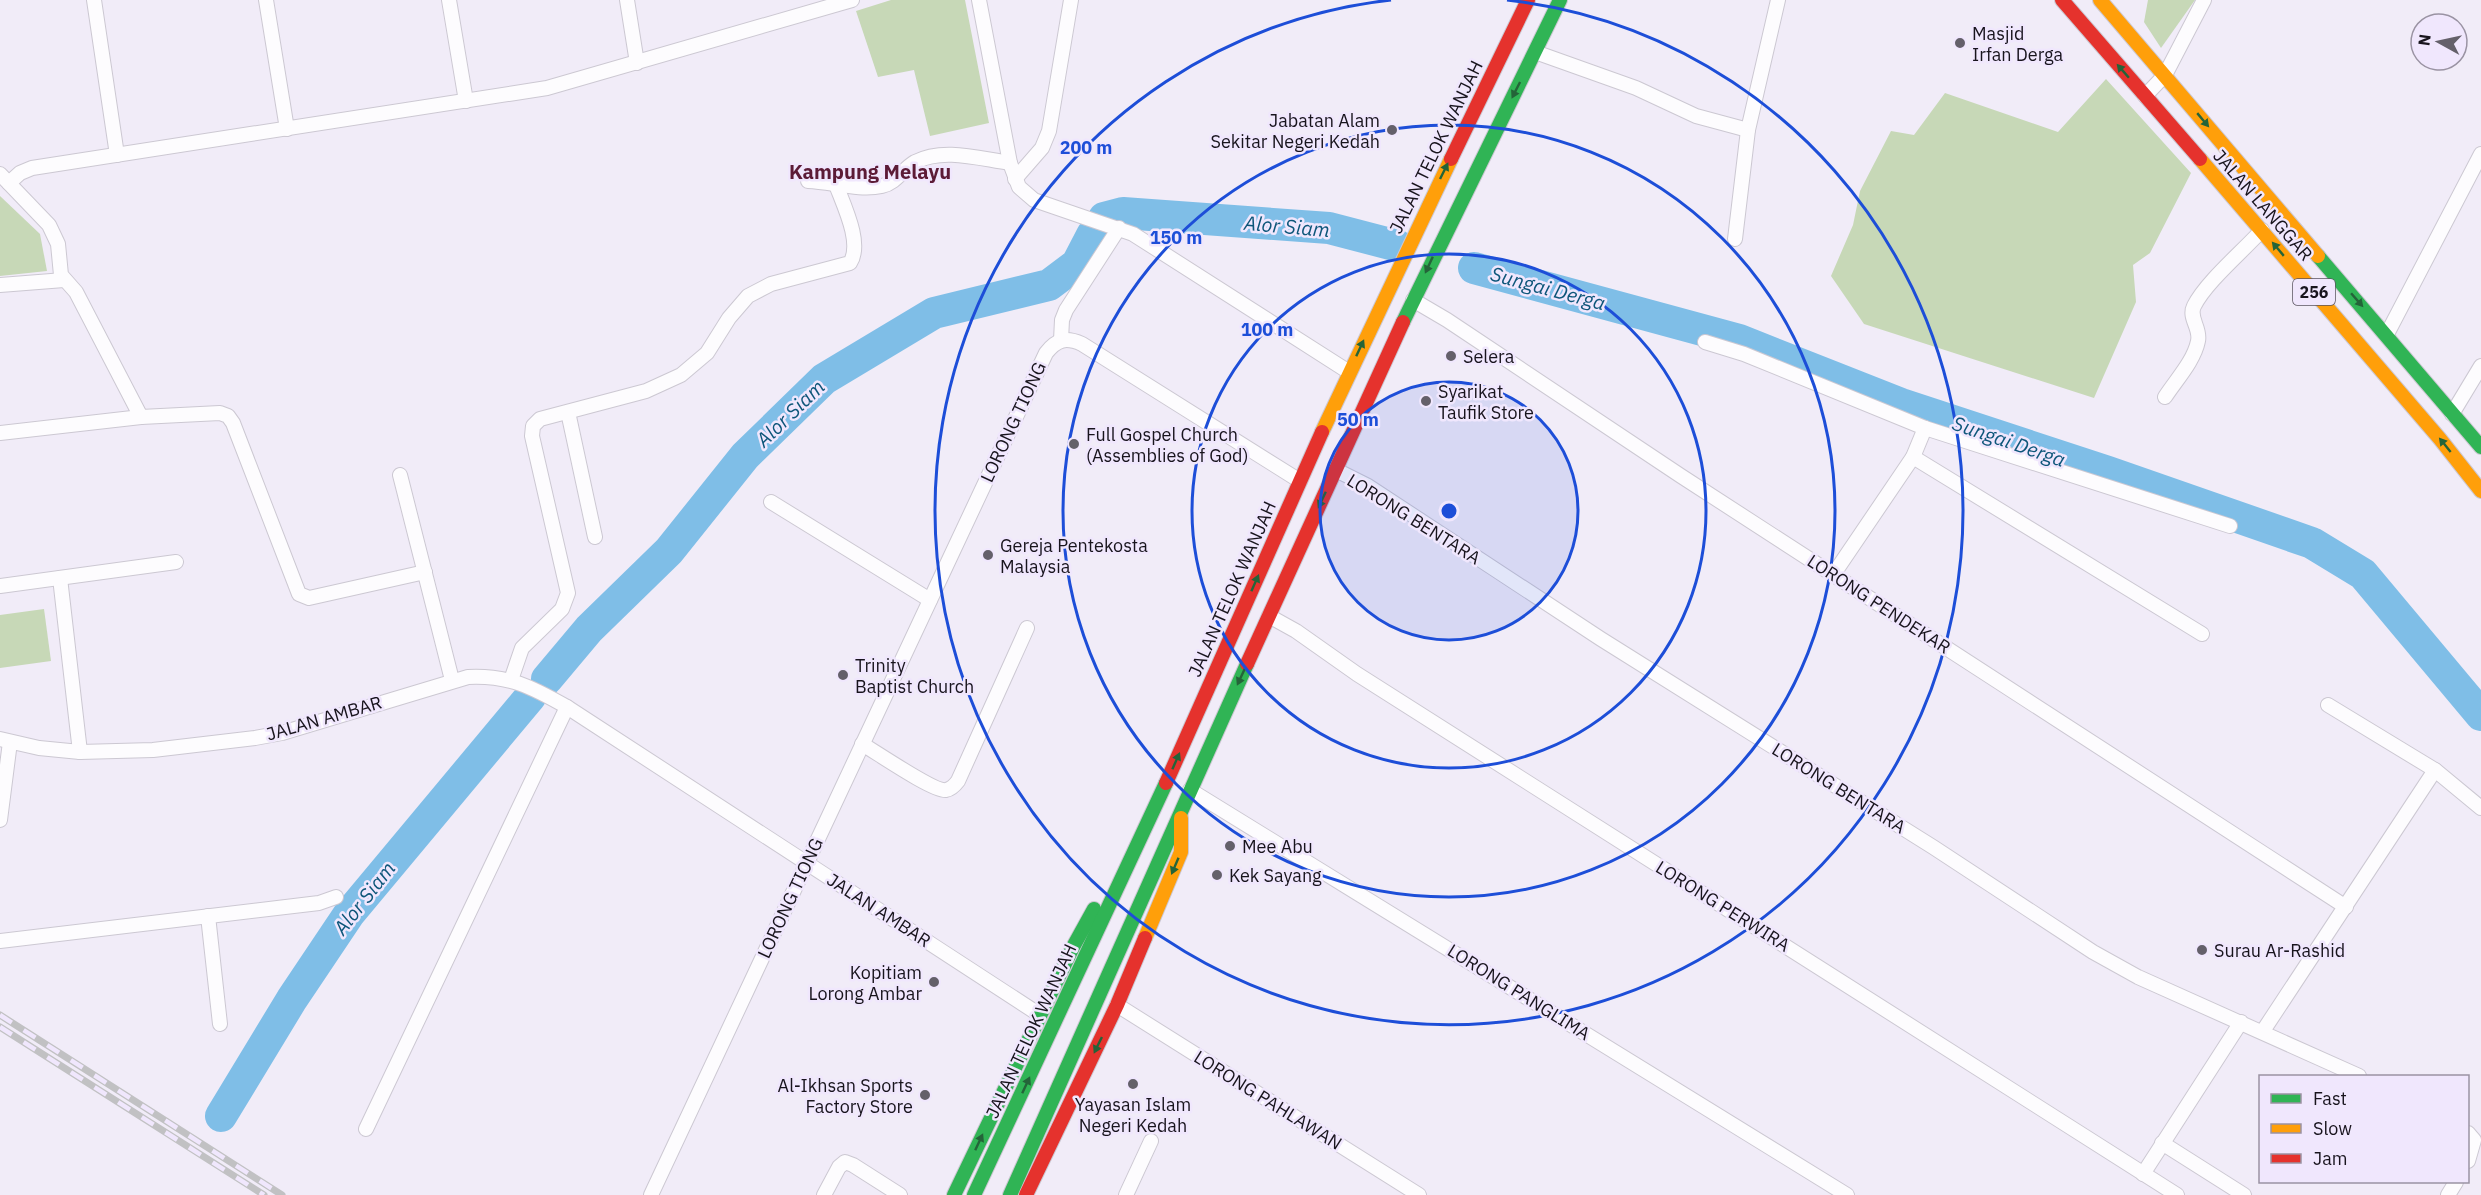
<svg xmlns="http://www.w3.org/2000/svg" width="2481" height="1195" viewBox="0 0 2481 1195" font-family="'IBM Plex Sans',sans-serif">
  <rect width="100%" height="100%" fill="#f1ecf8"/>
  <g fill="#c7d8b7">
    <path d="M 891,0 L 965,0 L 989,123 L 930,136 L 914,70 L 878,77 L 856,11 Z"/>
    <path d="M 2148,0 L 2195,0 L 2161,48 L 2144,22 Z"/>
    <path d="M 2106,79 L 2191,173 L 2150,253 L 2133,265 L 2136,302 L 2094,398 L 1864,324 L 1831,276 L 1853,225 L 1860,191 L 1891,131 L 1914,135 L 1945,93 L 2058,132 Z"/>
    <path d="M 0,196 L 40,234 L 47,271 L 0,276 Z"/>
    <path d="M 44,609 L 51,661 L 0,668 L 0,615 Z"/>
  </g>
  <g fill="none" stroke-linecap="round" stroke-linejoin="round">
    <g stroke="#7fbee7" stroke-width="32">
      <path d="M 1104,218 L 1123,213 L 1329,228 L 1398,246"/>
      <path d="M 1474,268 L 1739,340 L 1901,404 L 2108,472 L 2312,543 L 2363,574 L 2481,715"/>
      <path d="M 547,679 L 589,629 L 669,551 L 745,456 L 824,379 L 934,313 L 1049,285 L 1077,264 L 1092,235"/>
      <path d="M 221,1116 L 292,999 L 349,914 L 530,697"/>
    </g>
    <defs>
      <g id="street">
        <path d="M 94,0 L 117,155"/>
        <path d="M 266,0 L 287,129"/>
        <path d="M 449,0 L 466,101"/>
        <path d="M 627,0 L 637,63"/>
        <path d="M 979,0 L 1010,163 L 1019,187 L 1034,200 L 1133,234 L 1349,372"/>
        <path d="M 1535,52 L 1636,88 L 1696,116 L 1748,130"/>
        <path d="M 2145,96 L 2165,75 L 2204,0"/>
        <path d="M 0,174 L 49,225 L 58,244 L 61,275 L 76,292 L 141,417"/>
        <path d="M 1015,179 L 1042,148 L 1049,131 L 1071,0"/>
        <path d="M 808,181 C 832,182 859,191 882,186 C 896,183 903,169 915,162 C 944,147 980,159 1010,163"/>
        <path d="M 9,183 L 20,173 L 32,168 L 547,88 L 852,0"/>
        <path d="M 1735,239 L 1748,130 L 1778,0"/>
        <path d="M 0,285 L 64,280"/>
        <path d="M 1413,300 L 1447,320 L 1681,476 L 2346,907"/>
        <path d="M 2387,334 L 2481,154"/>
        <path d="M 1061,340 L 1062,320 L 1066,310 L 1119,228"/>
        <path d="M 1705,342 L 1744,354 L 1925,428 L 2230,526"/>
        <path d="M 2165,397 C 2176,380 2194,361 2198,341 C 2201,328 2188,318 2194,306 C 2206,282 2243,251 2262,230"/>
        <path d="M 568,412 L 595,537"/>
        <path d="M 2452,414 L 2481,366"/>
        <path d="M 0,433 L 141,417 L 220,413 L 228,416 L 233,423 L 299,594 L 309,598 L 425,572"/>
        <path d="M 1913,457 L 2202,634"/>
        <path d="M 1336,470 L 1368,486 L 1601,639 L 1933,847 L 2093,952 L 2138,977 L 2359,1076"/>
        <path d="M 400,475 L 452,680"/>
        <path d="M 771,502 L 930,600"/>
        <path d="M 1833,575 L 1913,457 L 1925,428"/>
        <path d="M 60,578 L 80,752"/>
        <path d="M 0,586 L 176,562"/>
        <path d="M 1269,616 L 1296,631 L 1357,674 L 2177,1195"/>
        <path d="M 511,680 L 522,648 L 562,609 L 568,593 L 532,436 L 533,426 L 540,419 L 646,391 L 681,375 L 707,353 L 729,318 L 748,296 L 771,284 L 850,263 C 863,243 843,204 835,182"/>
        <path d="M 2328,705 L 2435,770 L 2481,808"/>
        <path d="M 0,739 L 39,748 L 80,752 L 153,750 L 255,738 L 282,733 L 468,677 C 509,675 532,687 567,707 L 1040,1015"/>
        <path d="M 862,744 C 876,752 934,792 946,790 C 951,789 955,785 958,781 L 1027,628"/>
        <path d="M 1190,790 L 1847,1195"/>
        <path d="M 0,820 L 10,742"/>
        <path d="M 208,916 L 220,1024"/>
        <path d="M 0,941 L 319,903 L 336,897"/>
        <path d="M 1117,1005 L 1419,1195"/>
        <path d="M 2263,1031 L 2435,770"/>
        <path d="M 366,1129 L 567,707"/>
        <path d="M 2468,1133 L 2474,1140 L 2468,1161"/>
        <path d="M 2162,1143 L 2244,1195"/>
        <path d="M 2143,1174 L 2241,1022"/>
        <path d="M 651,1195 L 1046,353 C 1057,339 1066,337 1082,344 L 1300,481"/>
        <path d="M 824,1195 L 839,1167 L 845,1162 L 853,1165 L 900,1195"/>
        <path d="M 1126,1195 L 1151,1141"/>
        <path d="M 2448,1195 L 2456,1182"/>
      </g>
      <g id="fast">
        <path d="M 2318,256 L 2481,447"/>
        <path d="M 1403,322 L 1560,0"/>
        <path d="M 954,1195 L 1073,947 L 1094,909"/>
        <path d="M 974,1195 L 1166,783"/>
        <path d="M 1010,1195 L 1247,664"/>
      </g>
      <g id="slow">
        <path d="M 2100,0 L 2318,256"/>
        <path d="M 2200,159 L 2440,439 L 2481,491"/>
        <path d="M 1322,432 L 1451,159"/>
        <path d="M 1145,938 L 1181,852 L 1181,818"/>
      </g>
      <g id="jam">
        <path d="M 2062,0 L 2200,159"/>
        <path d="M 1451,159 L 1528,0"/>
        <path d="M 1247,664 L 1403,322"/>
        <path d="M 1166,783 L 1322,432"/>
        <path d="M 1026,1195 L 1117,1005 L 1145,938"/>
      </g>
    </defs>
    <use href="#street" stroke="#ccc8d2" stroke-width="16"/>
    <use href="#fast" stroke="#ccc8d2" stroke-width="16"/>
    <use href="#slow" stroke="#ccc8d2" stroke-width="16"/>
    <use href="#jam" stroke="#ccc8d2" stroke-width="16"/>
    <use href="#street" stroke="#fdfcfe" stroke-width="14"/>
    <use href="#fast" stroke="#30b455" stroke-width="14"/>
    <use href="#slow" stroke="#ff9f0a" stroke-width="14"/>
    <use href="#jam" stroke="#e5322d" stroke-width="14"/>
    <defs>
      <g id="rail">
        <path d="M 0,1015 L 282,1195"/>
        <path d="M 0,1027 L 264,1195"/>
      </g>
    </defs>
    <use href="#rail" stroke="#c1c1c3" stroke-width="7"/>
    <use href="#rail" stroke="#f0e7fd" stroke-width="4.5" stroke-dasharray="14" stroke-linecap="butt"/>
  </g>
  <defs><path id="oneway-solid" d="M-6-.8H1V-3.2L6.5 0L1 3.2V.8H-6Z" transform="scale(1.5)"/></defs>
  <g fill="#246439">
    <use href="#oneway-solid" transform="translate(2123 71) rotate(-131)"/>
    <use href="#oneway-solid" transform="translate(1516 90) rotate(117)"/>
    <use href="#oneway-solid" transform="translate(2203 120) rotate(50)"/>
    <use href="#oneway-solid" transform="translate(1444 171) rotate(-64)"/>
    <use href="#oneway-solid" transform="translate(2278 249) rotate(-130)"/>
    <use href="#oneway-solid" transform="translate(1429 265) rotate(115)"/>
    <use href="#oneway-solid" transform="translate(2357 300) rotate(49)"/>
    <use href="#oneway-solid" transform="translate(1360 348) rotate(-65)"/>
    <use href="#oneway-solid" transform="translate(2445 445) rotate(-129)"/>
    <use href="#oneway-solid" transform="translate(1322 500) rotate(115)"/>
    <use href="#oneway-solid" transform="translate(1255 583) rotate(-66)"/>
    <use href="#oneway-solid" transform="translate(1241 677) rotate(115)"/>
    <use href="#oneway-solid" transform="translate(1176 761) rotate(-66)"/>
    <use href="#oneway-solid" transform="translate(1175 866) rotate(113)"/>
    <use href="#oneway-solid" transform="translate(1098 1045) rotate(116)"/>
    <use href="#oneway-solid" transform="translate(1026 1085) rotate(-65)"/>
    <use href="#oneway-solid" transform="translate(979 1142) rotate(-65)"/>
  </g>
  <circle cx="1449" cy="511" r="129" fill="#1d4ed8" fill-opacity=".12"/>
  <g fill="none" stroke="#1d4ed8" stroke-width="3">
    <circle cx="1449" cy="511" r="129"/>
    <circle cx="1449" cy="511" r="257"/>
    <circle cx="1449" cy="511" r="386"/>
    <path d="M1507 0A514 514 0 1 1 1391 0"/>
  </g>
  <g fill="#64606a" stroke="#f0e7fd" stroke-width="2">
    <circle cx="1960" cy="43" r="6"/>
    <circle cx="1392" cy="130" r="6"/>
    <circle cx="1451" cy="356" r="6"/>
    <circle cx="1426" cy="401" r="6"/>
    <circle cx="1074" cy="444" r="6"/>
    <circle cx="988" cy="555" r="6"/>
    <circle cx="843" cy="675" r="6"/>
    <circle cx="1230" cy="846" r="6"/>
    <circle cx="1217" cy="875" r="6"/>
    <circle cx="2202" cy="950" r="6"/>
    <circle cx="934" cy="982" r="6"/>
    <circle cx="1133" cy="1084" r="6"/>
    <circle cx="925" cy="1095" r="6"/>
  </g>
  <g text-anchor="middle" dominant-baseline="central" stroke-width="5" stroke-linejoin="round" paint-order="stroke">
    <rect fill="#f0e7fd" stroke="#595360" stroke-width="1.5" x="2293" y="279" width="42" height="26" rx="4.5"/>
    <g font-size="16" font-weight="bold" fill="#18141d">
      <text x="2314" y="292">256</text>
    </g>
    <g font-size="18" fill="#18141d" stroke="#f0e7fd" text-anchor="start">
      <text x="1972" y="33">Masjid<tspan x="1972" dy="21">Irfan Derga</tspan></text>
      <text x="1380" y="120" text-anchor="end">Jabatan Alam<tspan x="1380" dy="21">Sekitar Negeri Kedah</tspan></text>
      <text x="1463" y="356">Selera</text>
      <text x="1438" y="391">Syarikat<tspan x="1438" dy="21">Taufik Store</tspan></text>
      <text x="1086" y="434">Full Gospel Church<tspan x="1086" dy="21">(Assemblies of God)</tspan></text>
      <text x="1000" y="545">Gereja Pentekosta<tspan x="1000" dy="21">Malaysia</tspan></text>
      <text x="855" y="665">Trinity<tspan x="855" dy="21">Baptist Church</tspan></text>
      <text x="1242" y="846">Mee Abu</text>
      <text x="1229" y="875">Kek Sayang</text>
      <text x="2214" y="950">Surau Ar-Rashid</text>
      <text x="922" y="972" text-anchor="end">Kopitiam<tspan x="922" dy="21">Lorong Ambar</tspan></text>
      <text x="913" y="1085" text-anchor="end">Al-Ikhsan Sports<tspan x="913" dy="21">Factory Store</tspan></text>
      <text x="1133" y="1104" text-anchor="middle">Yayasan Islam<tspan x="1133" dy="21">Negeri Kedah</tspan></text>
    </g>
    <g font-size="18" fill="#18141d" stroke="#f0e7fd">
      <text transform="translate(1436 147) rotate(-64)">JALAN TELOK WANJAH</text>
      <text transform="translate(2263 205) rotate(49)">JALAN LANGGAR</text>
      <text transform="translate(1013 422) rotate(-65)">LORONG TIONG</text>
      <text transform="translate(1414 519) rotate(32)">LORONG BENTARA</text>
      <text transform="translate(1232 589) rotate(-66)">JALAN TELOK WANJAH</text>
      <text transform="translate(1879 604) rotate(33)">LORONG PENDEKAR</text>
      <text transform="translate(324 718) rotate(-16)">JALAN AMBAR</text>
      <text transform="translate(1839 788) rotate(32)">LORONG BENTARA</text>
      <text transform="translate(790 898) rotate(-65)">LORONG TIONG</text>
      <text transform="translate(1723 906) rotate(32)">LORONG PERWIRA</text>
      <text transform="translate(879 910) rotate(33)">JALAN AMBAR</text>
      <text transform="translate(1519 992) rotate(32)">LORONG PANGLIMA</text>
      <text transform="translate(1031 1031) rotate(-65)">JALAN TELOK WANJAH</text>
      <text transform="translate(1268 1100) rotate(32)">LORONG PAHLAWAN</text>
    </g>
    <g font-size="20" font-weight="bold" fill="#5c1b36" stroke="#f0e7fd">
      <text x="870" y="171">Kampung Melayu</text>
    </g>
    <g font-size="20" font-style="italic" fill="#0e567a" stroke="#f0e7fd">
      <text transform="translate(1287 226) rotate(5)">Alor Siam</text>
      <text transform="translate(1548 288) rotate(15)">Sungai Derga</text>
      <text transform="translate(790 413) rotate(-44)">Alor Siam</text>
      <text transform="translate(2009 441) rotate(19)">Sungai Derga</text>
      <text transform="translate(364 898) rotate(-52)">Alor Siam</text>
    </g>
  </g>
  <circle cx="1449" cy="511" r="9" fill="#1d4ed8" stroke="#f0e7fd" stroke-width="3"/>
  <g font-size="18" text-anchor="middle" font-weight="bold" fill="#1d4ed8" stroke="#f0e7fd" stroke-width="5" stroke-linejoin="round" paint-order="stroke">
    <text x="1086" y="154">200 m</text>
    <text x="1176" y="244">150 m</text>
    <text x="1267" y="336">100 m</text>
    <text x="1358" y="426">50 m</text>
  </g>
  <rect x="2259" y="1075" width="210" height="108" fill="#f0e7fd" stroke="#9a93a3" stroke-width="1.5"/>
  <rect x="2271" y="1094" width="30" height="9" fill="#30b455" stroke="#9a93a3" stroke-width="1.5"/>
  <text x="2313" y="1105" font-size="18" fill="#18141d">Fast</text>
  <rect x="2271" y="1124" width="30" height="9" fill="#ff9f0a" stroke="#9a93a3" stroke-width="1.5"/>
  <text x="2313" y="1135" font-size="18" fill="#18141d">Slow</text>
  <rect x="2271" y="1154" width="30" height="9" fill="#e5322d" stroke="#9a93a3" stroke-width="1.5"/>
  <text x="2313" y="1165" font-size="18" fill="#18141d">Jam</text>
  <g transform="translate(2439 42) rotate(278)"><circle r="28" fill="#f0e7fd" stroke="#9a93a3" stroke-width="1.5"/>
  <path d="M0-4.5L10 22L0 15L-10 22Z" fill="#64606a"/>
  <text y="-9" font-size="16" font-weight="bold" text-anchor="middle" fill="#18141d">N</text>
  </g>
</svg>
